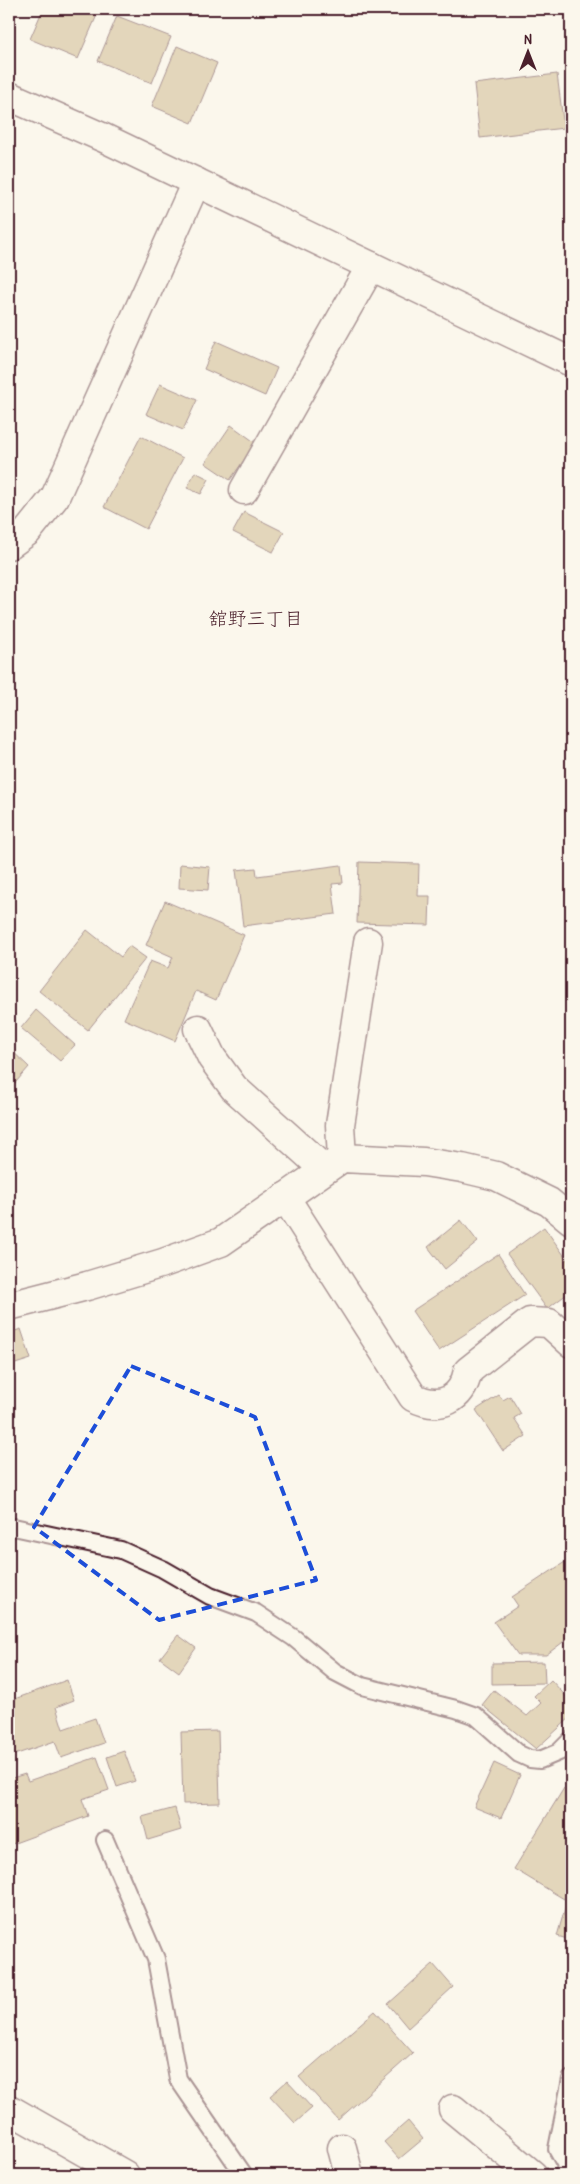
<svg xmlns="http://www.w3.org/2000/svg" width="580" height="2184" viewBox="0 0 580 2184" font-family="'Patrick Hand','Klee One',sans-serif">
  <rect width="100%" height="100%" fill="#fbf7ec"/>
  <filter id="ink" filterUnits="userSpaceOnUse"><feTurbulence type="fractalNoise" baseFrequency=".02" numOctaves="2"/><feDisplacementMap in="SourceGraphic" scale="10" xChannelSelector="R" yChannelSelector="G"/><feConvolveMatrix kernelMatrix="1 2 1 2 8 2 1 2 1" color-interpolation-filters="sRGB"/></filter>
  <g filter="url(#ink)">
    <g fill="#c6ae7e" stroke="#4a1f2b">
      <path d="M 43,9 L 82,9 L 97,15 L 78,59 L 30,39 Z"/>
      <path d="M 117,16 L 171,37 L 152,83 L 98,61 Z"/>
      <path d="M 177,46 L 217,63 L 192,123 L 152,106 Z"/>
      <path d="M 557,74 L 564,128 L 480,138 L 474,84 Z"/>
      <path d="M 216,341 L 277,368 L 265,396 L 204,369 Z"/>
      <path d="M 160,384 L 197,400 L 183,430 L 146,414 Z"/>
      <path d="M 231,425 L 256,443 L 230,480 L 205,463 Z"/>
      <path d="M 141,436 L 183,458 L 146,529 L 104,507 Z"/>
      <path d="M 195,472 L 209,479 L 201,494 L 187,488 Z"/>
      <path d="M 244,512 L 284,532 L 273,552 L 233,532 Z"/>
      <path d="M 359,862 L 419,864 L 418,896 L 430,896 L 429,925 L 357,923 Z"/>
      <path d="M 180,864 L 210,867 L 208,890 L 179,888 Z"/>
      <path d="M 341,865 L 343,883 L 332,884 L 336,914 L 243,926 L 236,870 L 256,868 L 257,876 Z"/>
      <path d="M 165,901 L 244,935 L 216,1000 L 196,991 L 175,1041 L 124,1019 L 150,961 L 168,968 L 173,957 L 146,945 Z"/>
      <path d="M 87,930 L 121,957 L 129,946 L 146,958 L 88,1030 L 39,991 Z"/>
      <path d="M 36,1010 L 75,1045 L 60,1061 L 21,1028 Z"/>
      <path d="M 9,1048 L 29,1067 L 9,1090 Z"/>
      <path d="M 461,1220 L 478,1242 L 445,1269 L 428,1247 Z"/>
      <path d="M 544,1227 L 571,1265 L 571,1291 L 547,1309 L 507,1254 Z"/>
      <path d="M 498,1254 L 525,1295 L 439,1351 L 412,1311 Z"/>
      <path d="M 21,1329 L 31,1359 L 9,1366 L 9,1333 Z"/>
      <path d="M 499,1395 L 503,1400 L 510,1396 L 521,1414 L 514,1418 L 526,1436 L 503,1451 L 476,1410 Z"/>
      <path d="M 571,1558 L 571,1636 L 546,1655 L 518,1655 L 494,1622 L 518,1606 L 512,1597 Z"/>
      <path d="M 178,1635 L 196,1648 L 179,1672 L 160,1658 Z"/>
      <path d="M 544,1662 L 545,1683 L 492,1684 L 492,1663 Z"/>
      <path d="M 67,1680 L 74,1700 L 56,1707 L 63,1729 L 95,1718 L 104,1743 L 61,1758 L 55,1741 L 14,1755 L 9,1740 L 9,1701 Z"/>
      <path d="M 551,1680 L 571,1702 L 571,1717 L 536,1749 L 482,1705 L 494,1690 L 527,1716 L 541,1703 L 534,1696 Z"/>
      <path d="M 218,1731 L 220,1803 L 183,1804 L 181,1732 Z"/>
      <path d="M 124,1751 L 135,1781 L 117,1787 L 107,1757 Z"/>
      <path d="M 97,1757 L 109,1790 L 82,1799 L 88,1816 L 12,1844 L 9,1835 L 9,1779 L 25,1774 L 28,1781 Z"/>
      <path d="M 494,1763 L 520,1775 L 501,1818 L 474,1807 Z"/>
      <path d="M 571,1774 L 571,1788 L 565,1784 Z"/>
      <path d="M 564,1788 L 571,1793 L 571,1888 L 564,1899 L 514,1869 Z"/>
      <path d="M 175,1808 L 181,1830 L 148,1840 L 142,1817 Z"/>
      <path d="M 566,1905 L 571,1907 L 571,1940 L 557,1936 Z"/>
      <path d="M 433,1964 L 453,1987 L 408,2028 L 388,2004 Z"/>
      <path d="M 375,2011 L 413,2053 L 338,2120 L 299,2077 Z"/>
      <path d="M 287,2081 L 312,2108 L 295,2123 L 270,2096 Z"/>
      <path d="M 408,2121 L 423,2139 L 399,2159 L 384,2142 Z"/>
    </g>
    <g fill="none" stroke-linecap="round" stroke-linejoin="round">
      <defs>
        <g id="lane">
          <path d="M 9,1526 L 121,1550 L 163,1569 L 210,1596 L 256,1613 L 294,1638 L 335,1672 L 362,1686 L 456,1709 L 476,1716 L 519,1754 L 530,1759 L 540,1760 L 559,1752 L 571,1740"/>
          <path d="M 105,1840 L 156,1959 L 178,2079 L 244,2175"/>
          <path d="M 571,2174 L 557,2149 L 571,2079"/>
        </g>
        <g id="street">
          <path d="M 9,96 L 104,138 L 571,362"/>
          <path d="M 244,490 L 371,266"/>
          <path d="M 9,545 L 27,532 L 55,497 L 196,182"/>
          <path d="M 198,1029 L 212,1058 L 234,1088 L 324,1169"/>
          <path d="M 342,1158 L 340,1125 L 368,942"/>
          <path d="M 285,1197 L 413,1397 C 440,1411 462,1400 468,1371 L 530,1322 L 549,1323 L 571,1343"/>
          <path d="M 9,1306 L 87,1286 L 163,1263 L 221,1242 L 342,1158 L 424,1162 L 462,1168 L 496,1176 L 549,1202 L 571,1220"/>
          <path d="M 453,2109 L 533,2175"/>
          <path d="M 342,2148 L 349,2175"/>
          <path d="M 569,2175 L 571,2173"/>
        </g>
        <path id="secondary" d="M 9,2109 L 125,2175"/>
      </defs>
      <use href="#lane" stroke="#4a1f2b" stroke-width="20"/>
      <use href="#street" stroke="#4a1f2b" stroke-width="31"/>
      <use href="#secondary" stroke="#4a1f2b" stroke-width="31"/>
      <use href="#lane" stroke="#fbf7ec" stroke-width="16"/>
      <use href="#street" stroke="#fbf7ec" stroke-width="28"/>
      <use href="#secondary" stroke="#fbf7ec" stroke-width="28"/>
    </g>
  </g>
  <path d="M0 0H580V2184H0ZM 131,1366 L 255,1417 L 316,1580 L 159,1620 L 34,1527 Z" fill="#fbf7ec" fill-opacity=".55" fill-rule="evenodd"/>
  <path fill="none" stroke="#1d4ed8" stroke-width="4" stroke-dasharray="10 6" stroke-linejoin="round" d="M 131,1366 L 255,1417 L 316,1580 L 159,1620 L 34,1527 Z"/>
  <g text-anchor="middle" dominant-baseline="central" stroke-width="4" stroke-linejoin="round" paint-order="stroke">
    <g font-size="19" fill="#4a1f2b" stroke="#fbf7ec">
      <text x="256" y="618">舘野三丁目</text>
    </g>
  </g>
  <rect width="580" height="2184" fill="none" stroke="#fbf7ec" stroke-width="30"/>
  <rect x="15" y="15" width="550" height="2154" fill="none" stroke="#4a1f2b" stroke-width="2" filter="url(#ink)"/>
  <g transform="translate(528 52)" stroke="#fbf7ec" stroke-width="4" paint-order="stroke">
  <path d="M0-4L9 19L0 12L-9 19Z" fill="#4a1f2b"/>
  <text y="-8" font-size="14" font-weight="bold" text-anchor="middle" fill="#4a1f2b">N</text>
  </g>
</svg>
